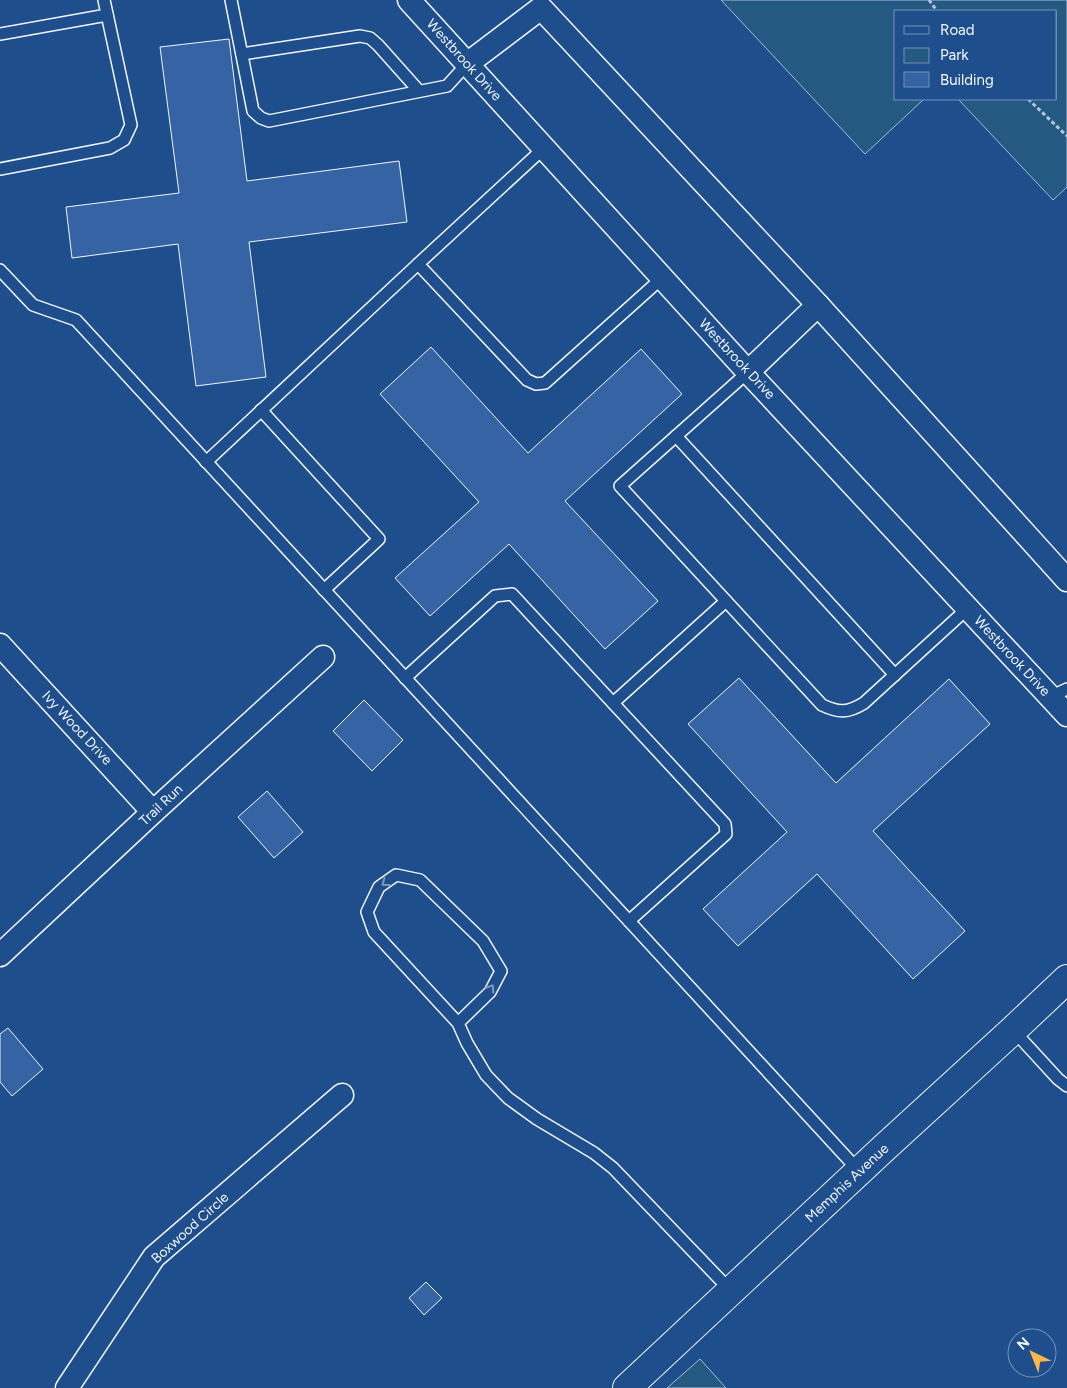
<svg xmlns="http://www.w3.org/2000/svg" width="1067" height="1388" viewBox="0 0 1067 1388" font-family="Figtree,sans-serif">
  <rect width="100%" height="100%" fill="#1f4e8c"/>
  <g fill="#245a82" stroke="#a8bbd7">
    <path d="M 721,0 L 1067,0 L 1067,187 L 1053,200 L 958,99 L 1056,99 L 1056,11 L 896,11 L 896,99 L 924,99 L 865,154 Z"/>
    <path d="M 700,1359 L 726,1388 L 667,1388 Z"/>
  </g>
  <g fill="#3563a3" stroke="#f2f6ff">
    <path d="M 229,39 L 247,181 L 399,161 L 407,222 L 249,242 L 266,377 L 196,386 L 178,244 L 72,258 L 66,207 L 179,193 L 160,47 Z"/>
    <path d="M 431,347 L 528,453 L 641,349 L 682,394 L 565,501 L 658,601 L 605,649 L 509,544 L 430,616 L 395,578 L 479,502 L 380,394 Z"/>
    <path d="M 739,678 L 836,783 L 949,679 L 990,724 L 873,831 L 965,931 L 913,979 L 817,874 L 738,946 L 703,909 L 787,832 L 688,724 Z"/>
    <path d="M 364,700 L 403,740 L 372,771 L 333,731 Z"/>
    <path d="M 267,791 L 303,832 L 274,858 L 238,817 Z"/>
    <path d="M 8,1028 L 43,1069 L 12,1096 L 0,1082 L 0,1034 Z"/>
    <path d="M 426,1282 L 442,1298 L 424,1315 L 409,1298 Z"/>
  </g>
  <g fill="none" stroke-linecap="round" stroke-linejoin="round">
    <defs>
      <g id="lane">
        <path d="M 231,0 L 253,111 L 261,118 L 269,121 L 447,86 L 467,64"/>
        <path d="M 0,34 L 107,15"/>
        <path d="M 242,54 L 360,36 L 370,38 L 378,45 L 419,91"/>
        <path d="M 544,148 L 418,264 L 527,380 L 536,384 L 545,383 L 662,278"/>
        <path d="M 0,169 L 110,148 L 124,140 L 131,125 L 104,0"/>
        <path d="M 0,270 L 33,305 L 76,320 L 859,1171"/>
        <path d="M 748,372 L 620,486 L 822,705 C 839,713 848,713 864,703 L 968,608"/>
        <path d="M 261,410 L 379,539 L 324,590"/>
        <path d="M 676,436 L 895,675"/>
        <path d="M 206,462 L 418,264"/>
        <path d="M 405,678 L 495,596 L 512,594 L 725,824 L 726,834 L 629,921"/>
        <path d="M 1050,697 L 1067,689"/>
        <path d="M 613,703 L 726,601"/>
        <path d="M 458,1023 L 490,992 L 501,971 L 483,941 L 420,880 L 396,875 L 379,887 L 367,912 L 374,932 L 458,1023 L 467,1043 L 486,1075 L 508,1098 L 537,1119 L 594,1153 L 613,1168 L 731,1291"/>
        <path d="M 1013,1030 L 1058,1079 L 1067,1086"/>
      </g>
      <g id="street">
        <path d="M 409,0 L 748,372 L 1067,715"/>
        <path d="M 467,64 L 541,8 L 818,305 L 1067,580"/>
        <path d="M 748,372 L 818,305"/>
        <path d="M 0,645 L 153,812"/>
        <path d="M 0,955 L 153,812 L 323,657"/>
        <path d="M 67,1388 L 154,1257 L 342,1095"/>
      </g>
      <path id="secondary" d="M 627,1388 L 884,1148 L 1013,1030 L 1067,979"/>
    </defs>
    <use href="#lane" stroke="#f2f6ff" stroke-width="14"/>
    <use href="#street" stroke="#f2f6ff" stroke-width="25"/>
    <use href="#secondary" stroke="#f2f6ff" stroke-width="30"/>
    <g stroke="#b3c4dc" stroke-width="3" stroke-dasharray="4 2.5" stroke-linecap="butt">
      <path d="M 929,0 L 937,11"/>
      <path d="M 1028,99 L 1067,136"/>
    </g>
    <use href="#lane" stroke="#1f4e8c" stroke-width="11"/>
    <use href="#street" stroke="#1f4e8c" stroke-width="22"/>
    <use href="#secondary" stroke="#1f4e8c" stroke-width="28"/>
  </g>
  <defs><path id="oneway-chevron" d="M-2-3.5L2.5 0L-2 3.5" fill="none" stroke-width="1.6" stroke-linecap="round" stroke-linejoin="round" transform="scale(1.25)"/></defs>
  <g stroke="#7e9ac0">
    <use href="#oneway-chevron" transform="translate(385 883) rotate(144)"/>
    <use href="#oneway-chevron" transform="translate(491 988) rotate(-57)"/>
  </g>
  <g text-anchor="middle" dominant-baseline="central" stroke-width="4" stroke-linejoin="round" paint-order="stroke">
    <g font-size="14" fill="#f2f6ff" stroke="#1f4e8c">
      <text transform="translate(464 60) rotate(48)">Westbrook Drive</text>
      <text transform="translate(737 359) rotate(47)">Westbrook Drive</text>
      <text transform="translate(1012 656) rotate(47)">Westbrook Drive</text>
      <text transform="translate(77 728) rotate(47)">Ivy Wood Drive</text>
      <text transform="translate(161 805) rotate(-43)">Trail Run</text>
      <text transform="translate(847 1183) rotate(-43)">Memphis Avenue</text>
      <text transform="translate(190 1228) rotate(-42)">Boxwood Circle</text>
    </g>
  </g>
  <rect x="894" y="10" width="162" height="90" fill="#1f4e8c" stroke="#7391ba"/>
  <rect x="904" y="26" width="25" height="8" fill="#1f4e8c" stroke="#7391ba"/>
  <text x="940" y="35" font-size="15" fill="#f2f6ff">Road</text>
  <rect x="904" y="48" width="25" height="15" fill="#245a82" stroke="#7391ba"/>
  <text x="940" y="60" font-size="15" fill="#f2f6ff">Park</text>
  <rect x="904" y="72" width="25" height="15" fill="#3563a3" stroke="#7391ba"/>
  <text x="940" y="85" font-size="15" fill="#f2f6ff">Building</text>
  <g transform="translate(1032 1353) rotate(317)"><circle r="24" fill="#1f4e8c" stroke="#7391ba"/>
  <path d="M0-4L9 19L0 12L-9 19Z" fill="#ffb74d"/>
  <text y="-8" font-size="14" font-weight="bold" text-anchor="middle" fill="#f2f6ff">N</text>
  </g>
</svg>
